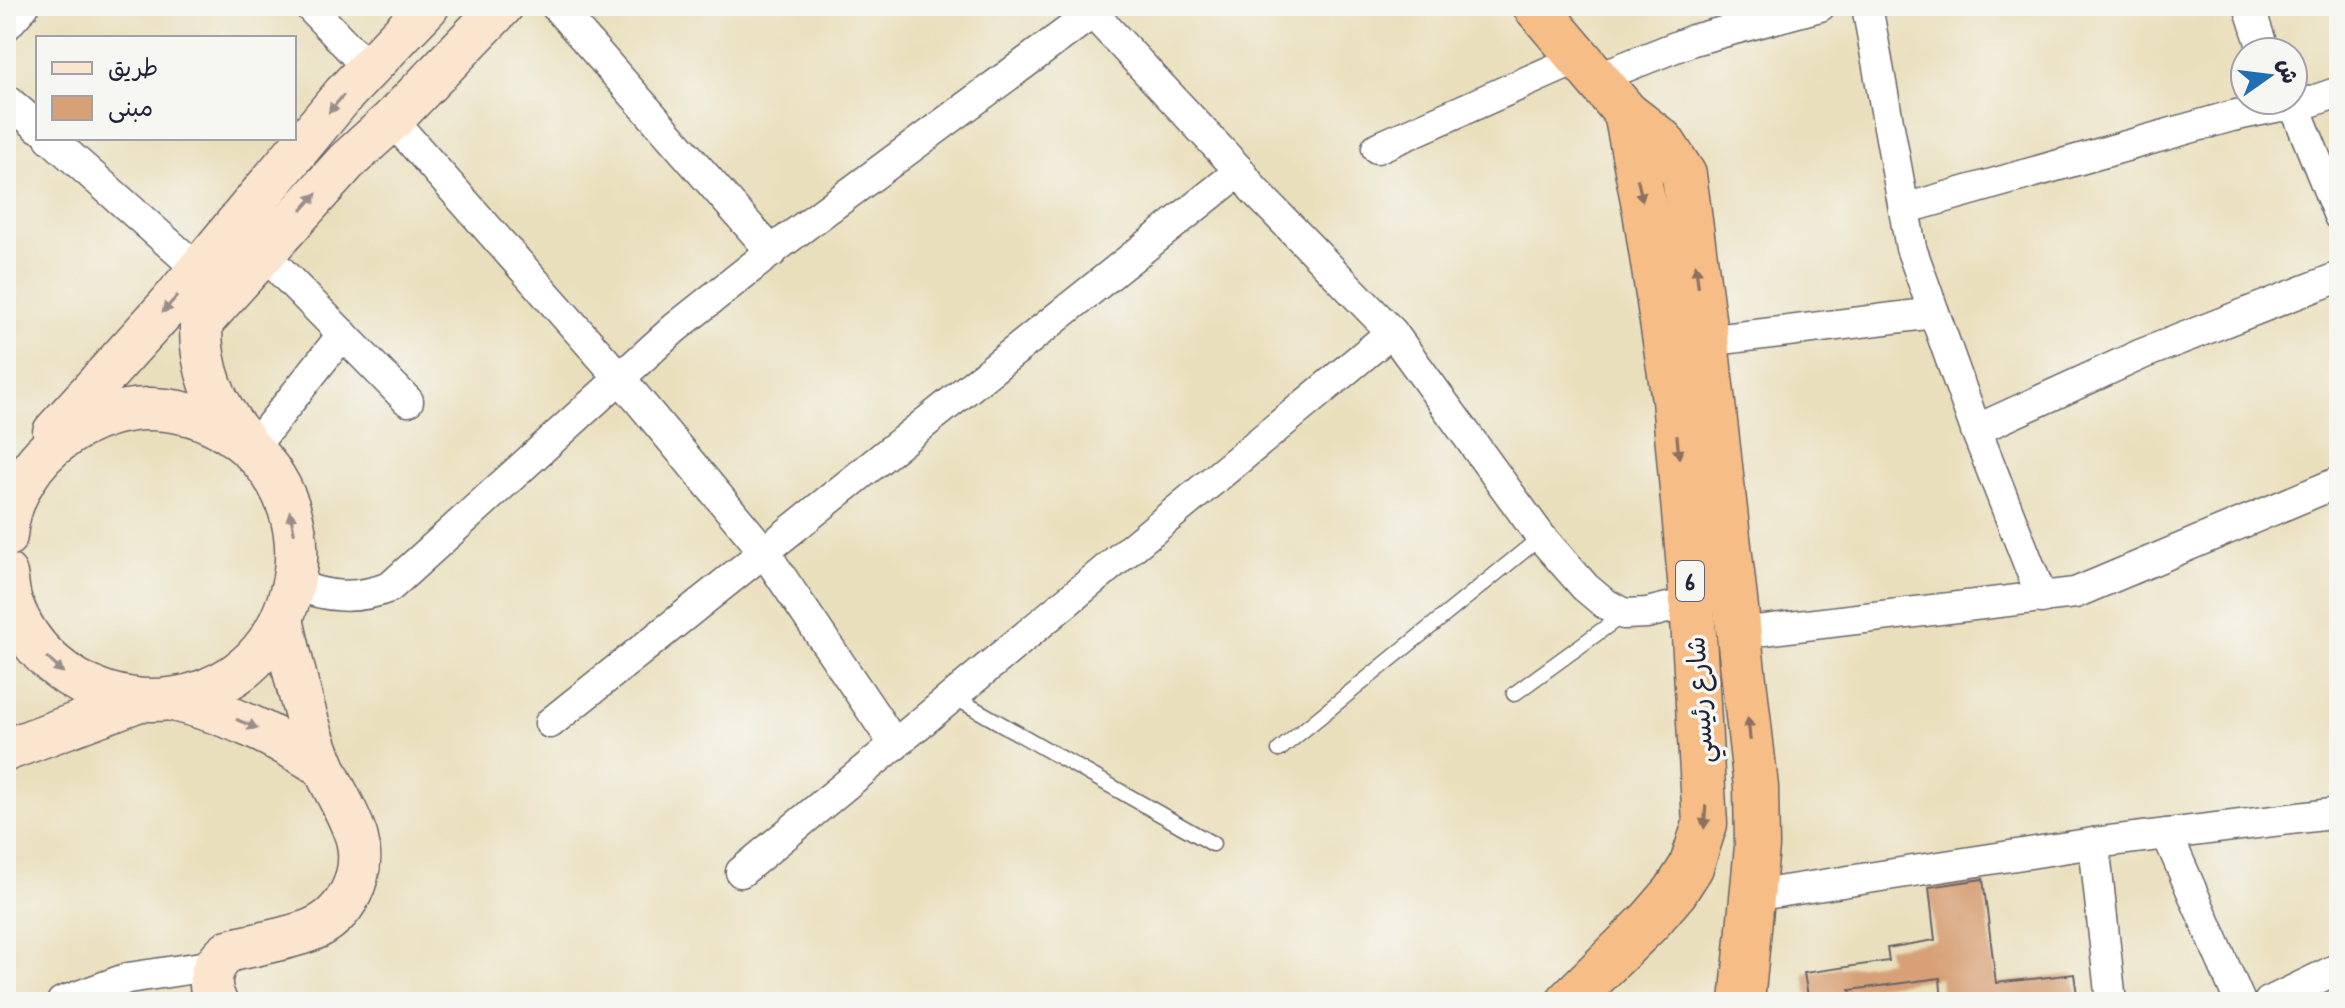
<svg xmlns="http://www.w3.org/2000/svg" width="2345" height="1008" viewBox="0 0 2345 1008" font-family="'Patrick Hand','Playpen Sans Arabic',sans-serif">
  <rect width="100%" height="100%" fill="#f6f6f2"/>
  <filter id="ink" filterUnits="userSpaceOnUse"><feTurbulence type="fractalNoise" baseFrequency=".0125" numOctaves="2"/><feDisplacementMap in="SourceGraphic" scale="16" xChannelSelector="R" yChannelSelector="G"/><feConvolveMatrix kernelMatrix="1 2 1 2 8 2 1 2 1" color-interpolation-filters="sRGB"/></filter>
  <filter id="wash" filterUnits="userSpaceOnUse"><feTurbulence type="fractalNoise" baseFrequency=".006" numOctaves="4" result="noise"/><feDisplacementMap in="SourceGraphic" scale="32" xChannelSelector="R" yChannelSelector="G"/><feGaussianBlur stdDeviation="1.8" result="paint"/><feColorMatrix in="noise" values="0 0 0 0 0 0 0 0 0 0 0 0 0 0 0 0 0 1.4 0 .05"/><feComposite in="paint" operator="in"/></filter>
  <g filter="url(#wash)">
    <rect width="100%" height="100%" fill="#eadfbc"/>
    <g id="blocks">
      <path fill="#d7a076" d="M 1983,879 L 1996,983 L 2074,974 L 2078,1002 L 1942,1002 L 1940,978 L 1850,990 L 1852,997 L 1809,1002 L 1804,973 L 1889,961 L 1887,948 L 1935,940 L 1929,887 Z"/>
    </g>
  </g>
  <g filter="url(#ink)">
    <use href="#blocks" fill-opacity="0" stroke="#686468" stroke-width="2"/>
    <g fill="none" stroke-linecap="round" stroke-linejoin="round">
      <defs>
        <g id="lane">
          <path d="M 1514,694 L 1624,614"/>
          <path d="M 954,697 L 1213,844"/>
          <path d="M 1279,750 L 1541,537"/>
        </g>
        <g id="street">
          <path d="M 309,6 L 368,68"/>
          <path d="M 556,6 L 772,252"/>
          <path d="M 1086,6 L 1240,171 L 1253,189 L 1392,332 L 1541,537 L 1585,587 L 1604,603 L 1624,614 L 1647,613 L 1692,602"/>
          <path d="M 1867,6 L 1911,248 L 1976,430 L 2042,598"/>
          <path d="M 2249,6 L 2264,52"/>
          <path d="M 6,26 L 24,6"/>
          <path d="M 1597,78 L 1693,40 L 1820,6"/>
          <path d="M 6,99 L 38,127"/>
          <path d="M 2295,107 L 2339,216"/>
          <path d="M 392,120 L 620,378 L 763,550 L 895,745"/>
          <path d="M 50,138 L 199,270"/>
          <path d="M 1377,148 L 1580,58"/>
          <path d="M 1904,209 L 2232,116 L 2280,106 L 2295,107 L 2339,92"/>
          <path d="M 263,253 L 408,401"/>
          <path d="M 1706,341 L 1934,313"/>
          <path d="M 1976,430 L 2142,354 L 2339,277"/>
          <path d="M 252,449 L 343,334"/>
          <path d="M 294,584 C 327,598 356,600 390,587 L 675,328 L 782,243 L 1102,6"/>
          <path d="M 1739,633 L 2075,593 L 2339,482"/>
          <path d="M 550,723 L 1240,171"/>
          <path d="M 2167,834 L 2240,1002"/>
          <path d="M 2094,843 L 2111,1002"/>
          <path d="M 741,872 L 1392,332"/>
          <path d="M 1752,896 L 2094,843 L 2339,813"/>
          <path d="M 62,1002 L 128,978 L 215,965"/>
          <path d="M 2269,1002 L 2339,968"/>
        </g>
        <g id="secondary">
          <path d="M 54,432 L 170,304 L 344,94 L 428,6"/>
          <path d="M 243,438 C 214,404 200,368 201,323 L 346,162 L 392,120 L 502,6"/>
          <path d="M 6,536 C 9,496 33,458 66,436 C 183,356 333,467 288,602 C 279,630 261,657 236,674 C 158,728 45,695 12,604 C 8,595 8,584 6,574"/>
          <path d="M 173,700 C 231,714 274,735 324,767"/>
          <path d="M 6,750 L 137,701"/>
          <path d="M 216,1002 C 206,983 211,965 228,951 C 255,944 285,940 311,930 C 346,917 366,875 357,839 C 350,814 334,791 324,767 C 304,719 293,668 282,619"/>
        </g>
        <g id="highway">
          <path d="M 1535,6 L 1626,113 L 1662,141 L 1684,175 L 1706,341 L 1756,787 L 1757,846 L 1742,1002"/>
          <path d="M 1568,1002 L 1650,921 L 1675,892 L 1691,867 L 1705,824 L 1692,602 L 1674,400 L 1645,211 L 1626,113"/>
        </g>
      </defs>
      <use href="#lane" stroke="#686468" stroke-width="17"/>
      <use href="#street" stroke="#686468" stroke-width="33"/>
      <use href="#secondary" stroke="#686468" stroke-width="45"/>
      <use href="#highway" stroke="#686468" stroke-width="47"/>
      <use href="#lane" stroke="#fff" stroke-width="14"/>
      <use href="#street" stroke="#fff" stroke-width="30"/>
      <use href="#secondary" stroke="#fbe5cf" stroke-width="42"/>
      <use href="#highway" stroke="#f6be86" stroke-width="44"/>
    </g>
    <defs><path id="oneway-solid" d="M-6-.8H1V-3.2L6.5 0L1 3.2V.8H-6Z" transform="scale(2)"/></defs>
    <g fill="#998d8c">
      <use href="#oneway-solid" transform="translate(336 104) rotate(130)"/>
      <use href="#oneway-solid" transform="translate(309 202) rotate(-48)"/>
      <use href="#oneway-solid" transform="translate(170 304) rotate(131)"/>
      <use href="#oneway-solid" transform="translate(292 522) rotate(-102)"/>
      <use href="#oneway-solid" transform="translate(55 665) rotate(43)"/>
      <use href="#oneway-solid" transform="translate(247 724) rotate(23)"/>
    </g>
    <g fill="#8c7060">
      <use href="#oneway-solid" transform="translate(1640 190) rotate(77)"/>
      <use href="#oneway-solid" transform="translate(1697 276) rotate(-97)"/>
      <use href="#oneway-solid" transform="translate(1678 447) rotate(85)"/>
      <use href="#oneway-solid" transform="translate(1749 729) rotate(-96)"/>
      <use href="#oneway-solid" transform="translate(1705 817) rotate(94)"/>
    </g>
  </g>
  <g text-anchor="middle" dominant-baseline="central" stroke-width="7" stroke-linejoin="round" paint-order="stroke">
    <rect fill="#f6f6f2" stroke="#626272" stroke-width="2" x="1676" y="561" width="28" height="40" rx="6"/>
    <g font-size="24" font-weight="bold" fill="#22223b">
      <text x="1690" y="581">6</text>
    </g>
    <g font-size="26" fill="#22223b" stroke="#f6f6f2">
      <text transform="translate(1699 700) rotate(-94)">شارع رئيسي</text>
    </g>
  </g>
  <rect width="2345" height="1008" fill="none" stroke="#f6f6f2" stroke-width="32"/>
  <rect x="36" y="36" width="260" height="104" fill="#f6f6f2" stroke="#a1a1a9" stroke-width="2"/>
  <rect x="52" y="62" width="40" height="12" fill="#fbe5cf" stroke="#a1a1a9" stroke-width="2"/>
  <text x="108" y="76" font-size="24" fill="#22223b">طريق</text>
  <rect x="52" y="96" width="40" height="24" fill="#d7a076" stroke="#a1a1a9" stroke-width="2"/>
  <text x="108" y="116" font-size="24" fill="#22223b">مبنى</text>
  <g transform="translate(2269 76) rotate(76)"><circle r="38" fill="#f6f6f2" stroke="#a1a1a9" stroke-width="2"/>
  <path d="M0-6L14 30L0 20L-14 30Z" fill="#1f6fb2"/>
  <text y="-12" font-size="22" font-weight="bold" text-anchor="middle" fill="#22223b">ش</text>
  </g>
</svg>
